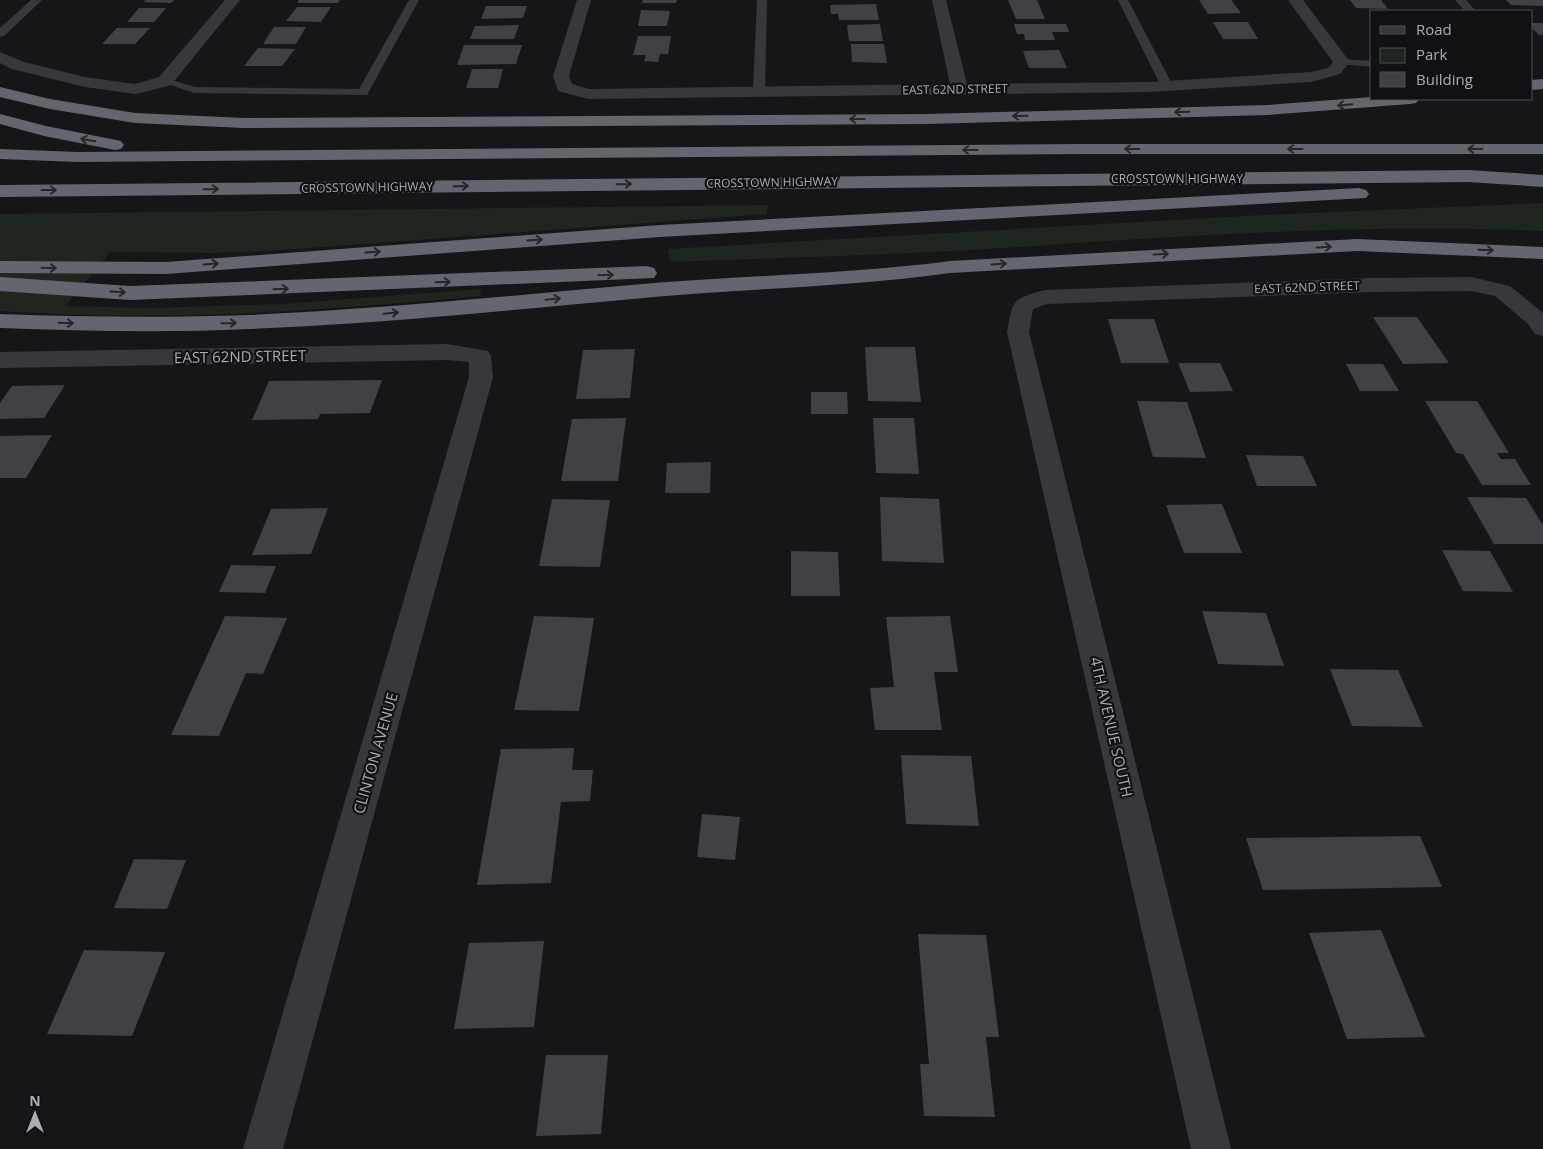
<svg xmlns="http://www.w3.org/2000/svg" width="1543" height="1149" viewBox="0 0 1543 1149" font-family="'Open Sans',sans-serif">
  <rect width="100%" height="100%" fill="#161618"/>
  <g fill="#1e261f">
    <path d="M 1543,203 L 1543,231 C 1363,223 1183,236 1003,248 C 892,255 781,258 670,262 L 668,249 L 1244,216 Z"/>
    <path d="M 768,205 L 766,214 L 283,250 L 215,253 L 110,252 L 65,306 L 149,308 L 282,304 L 482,289 L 480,296 C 355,307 228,318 102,315 C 68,315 34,313 0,311 L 0,214 Z"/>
  </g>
  <g fill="#404145">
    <path d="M 146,0 L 174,0 L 171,3 L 143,2 Z"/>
    <path d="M 299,0 L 340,0 L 338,3 L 297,3 Z"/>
    <path d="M 643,0 L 677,0 L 676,3 L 642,3 Z"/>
    <path d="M 1008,0 L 1037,0 L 1045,19 L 1016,19 Z"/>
    <path d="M 1199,0 L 1231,0 L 1241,13 L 1208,14 Z"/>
    <path d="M 1350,0 L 1381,0 L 1388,9 L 1356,8 Z"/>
    <path d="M 1506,0 L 1543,0 L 1543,6 L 1511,5 Z"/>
    <path d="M 876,4 L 879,20 L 839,20 L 838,14 L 831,14 L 830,5 Z"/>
    <path d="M 486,6 L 527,6 L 523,18 L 481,19 Z"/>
    <path d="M 297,7 L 331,7 L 321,22 L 286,21 Z"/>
    <path d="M 139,8 L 166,8 L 154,22 L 127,22 Z"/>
    <path d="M 641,10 L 670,11 L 667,26 L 638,26 Z"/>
    <path d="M 1213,22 L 1248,22 L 1258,39 L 1223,39 Z"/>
    <path d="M 1532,23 L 1543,23 L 1543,35 L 1539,35 L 1532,28 Z"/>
    <path d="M 880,24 L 883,41 L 849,41 L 847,25 Z"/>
    <path d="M 1014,24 L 1066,24 L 1069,32 L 1052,32 L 1055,40 L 1025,40 L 1024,34 L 1017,34 Z"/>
    <path d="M 519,25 L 514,39 L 470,39 L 475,26 Z"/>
    <path d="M 274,27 L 306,27 L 296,44 L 263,44 Z"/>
    <path d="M 117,28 L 150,28 L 135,44 L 102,44 Z"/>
    <path d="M 638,36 L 671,36 L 668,54 L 660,54 L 658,62 L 644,61 L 646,55 L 633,55 Z"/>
    <path d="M 851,44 L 884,44 L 887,63 L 852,62 Z"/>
    <path d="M 464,45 L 522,45 L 516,64 L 457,65 Z"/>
    <path d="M 258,48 L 295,49 L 282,66 L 244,66 Z"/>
    <path d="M 1059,50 L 1067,68 L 1029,68 L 1023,51 Z"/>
    <path d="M 472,69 L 503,69 L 498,88 L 466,88 Z"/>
    <path d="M 1373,317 L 1417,317 L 1449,363 L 1403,364 Z"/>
    <path d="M 1108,319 L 1154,319 L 1169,363 L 1121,363 Z"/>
    <path d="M 865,347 L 915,347 L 921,402 L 868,401 Z"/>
    <path d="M 635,349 L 630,398 L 576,399 L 583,350 Z"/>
    <path d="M 1178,363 L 1220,363 L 1233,391 L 1190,392 Z"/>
    <path d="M 1346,364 L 1383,364 L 1399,391 L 1360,391 Z"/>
    <path d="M 382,380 L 370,413 L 320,414 L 318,419 L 252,420 L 269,381 Z"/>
    <path d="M 65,385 L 44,418 L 0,419 L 0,403 L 12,386 Z"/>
    <path d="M 811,392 L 847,392 L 848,414 L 811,414 Z"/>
    <path d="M 1137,401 L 1187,402 L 1206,458 L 1153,457 Z"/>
    <path d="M 1425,401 L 1477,401 L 1509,453 L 1497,453 L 1501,459 L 1515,459 L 1531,485 L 1482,485 L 1463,454 L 1456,453 Z"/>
    <path d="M 626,418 L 618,481 L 561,481 L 572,419 Z"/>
    <path d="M 873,418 L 914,418 L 919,474 L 876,473 Z"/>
    <path d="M 52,435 L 26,478 L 0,478 L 0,436 Z"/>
    <path d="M 1246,455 L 1303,456 L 1317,486 L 1257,486 Z"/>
    <path d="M 711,462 L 710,493 L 665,493 L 667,463 Z"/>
    <path d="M 880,497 L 939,499 L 944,563 L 882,561 Z"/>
    <path d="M 1467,497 L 1526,498 L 1543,525 L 1543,544 L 1494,544 Z"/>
    <path d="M 552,499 L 610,500 L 600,567 L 539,566 Z"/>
    <path d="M 1222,504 L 1242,553 L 1184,553 L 1166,505 Z"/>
    <path d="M 328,508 L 311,554 L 252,555 L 271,509 Z"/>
    <path d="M 1442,550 L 1490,551 L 1513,592 L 1463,591 Z"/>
    <path d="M 791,551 L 838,552 L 840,596 L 791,596 Z"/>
    <path d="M 231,565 L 276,566 L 265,593 L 219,592 Z"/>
    <path d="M 1202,611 L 1266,613 L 1284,666 L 1218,664 Z"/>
    <path d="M 225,616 L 287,618 L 263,674 L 246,673 L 219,736 L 171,735 Z"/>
    <path d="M 534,616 L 594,618 L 579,711 L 514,710 Z"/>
    <path d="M 950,616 L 958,672 L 934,672 L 942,730 L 875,730 L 870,688 L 894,687 L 886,617 Z"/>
    <path d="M 1330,669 L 1398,670 L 1423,727 L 1352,726 Z"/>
    <path d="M 574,748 L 572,770 L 593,770 L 590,801 L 561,802 L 551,883 L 477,885 L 501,749 Z"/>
    <path d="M 901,755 L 971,756 L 979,826 L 906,824 Z"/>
    <path d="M 702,814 L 740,817 L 735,860 L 697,857 Z"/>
    <path d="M 1420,836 L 1442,887 L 1263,890 L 1246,838 Z"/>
    <path d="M 134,859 L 186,860 L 167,909 L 114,908 Z"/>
    <path d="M 1381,930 L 1425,1037 L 1347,1039 L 1309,933 Z"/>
    <path d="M 918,934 L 986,935 L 999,1037 L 986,1037 L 995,1117 L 924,1116 L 920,1064 L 929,1064 Z"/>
    <path d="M 544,941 L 534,1027 L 454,1029 L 469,943 Z"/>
    <path d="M 84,950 L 165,952 L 132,1036 L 47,1034 Z"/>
    <path d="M 546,1055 L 608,1055 L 601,1134 L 536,1136 Z"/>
  </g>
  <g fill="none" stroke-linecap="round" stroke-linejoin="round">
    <g fill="#37383d" fill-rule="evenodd">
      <path d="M 31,0 L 42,0 L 4,36 L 0,37 L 0,28 Z"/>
      <path d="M 409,0 L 419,0 L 367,95 L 194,93 L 159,81 L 165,78 L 195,87 L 359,89 Z"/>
      <path d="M 757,0 L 767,0 L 765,91 L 759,94 L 753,91 Z"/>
      <path d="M 1118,0 L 1128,0 L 1173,86 L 1171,88 L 1163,88 L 1161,86 Z"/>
      <path d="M 1455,0 L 1466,0 L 1476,11 L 1465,11 Z"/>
      <path d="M 1342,59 L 1372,61 L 1372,67 L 1338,64 L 1338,60 Z"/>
    </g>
    <g fill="#37383d" fill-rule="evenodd">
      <path d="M 225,0 L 240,0 L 171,85 L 141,93 L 135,94 L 85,87 L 12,69 L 0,63 L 0,52 L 24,62 L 85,77 L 135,84 L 159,77 Z"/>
      <path d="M 577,0 L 591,0 L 569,76 L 572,84 L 589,89 L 950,84 L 932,0 L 946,0 L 967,84 L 1150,82 L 1311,72 L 1328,68 L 1333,62 L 1288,0 L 1303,0 L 1350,62 L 1340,74 L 1311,82 L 1150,92 L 588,99 L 558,91 L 553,76 Z"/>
      <path d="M 1471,277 L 1510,286 L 1543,313 L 1543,336 L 1535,334 L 1528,324 L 1495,296 L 1471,291 L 1373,292 L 1047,304 L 1033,309 L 1029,332 L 1231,1149 L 1191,1149 L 1007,332 C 1013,299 1012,299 1045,290 L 1373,278 Z"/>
      <path d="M 447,344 L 488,351 L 491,356 L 493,377 L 283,1149 L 243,1149 L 469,377 L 469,362 L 447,360 L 0,368 L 0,352 Z"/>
    </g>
    <g fill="#63666e" fill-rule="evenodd">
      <path d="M 1543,79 L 1543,89 L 1532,90 L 1532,80 Z"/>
      <path d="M 0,87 L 50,99 L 135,113 L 244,118 L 927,114 L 1268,105 L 1372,97 L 1372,99 L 1419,99 L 1416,103 L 1410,104 L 1268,115 L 927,124 L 244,128 L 135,123 L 50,109 L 0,97 Z"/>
      <path d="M 0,114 L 46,126 L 121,141 L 124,145 L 121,149 L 115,150 L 44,136 L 0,124 Z"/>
      <path d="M 1079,144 L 1543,144 L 1543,154 L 1079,154 L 78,162 L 0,159 L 0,149 L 78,152 Z"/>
      <path d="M 1468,170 L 1543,175 L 1543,187 L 1468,182 L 0,197 L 0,185 Z"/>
      <path d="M 1359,188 L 1366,190 L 1369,194 L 1366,198 L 660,237 L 166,274 L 0,273 L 0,261 L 166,262 L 660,225 Z"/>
      <path d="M 1357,239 L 1543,247 L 1543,259 L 1357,251 L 950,273 C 852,287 753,288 654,297 C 519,309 384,324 249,329 C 166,333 83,331 0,328 L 0,314 C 83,317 166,318 249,315 C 384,309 519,295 654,283 C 753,275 852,274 950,261 Z"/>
      <path d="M 647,266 L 654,268 L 657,273 L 654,278 L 130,300 L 0,291 L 0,277 L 130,286 Z"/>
    </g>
  </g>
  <defs><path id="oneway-shaft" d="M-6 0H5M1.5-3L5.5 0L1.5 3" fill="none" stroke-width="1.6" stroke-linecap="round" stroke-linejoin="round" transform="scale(1.25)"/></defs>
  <g stroke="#26262a">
    <use href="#oneway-shaft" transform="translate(1345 105) rotate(175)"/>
    <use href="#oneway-shaft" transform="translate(1182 112) rotate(179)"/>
    <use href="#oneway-shaft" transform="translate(1020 116) rotate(179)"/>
    <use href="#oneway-shaft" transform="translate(857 119) rotate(180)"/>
    <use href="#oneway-shaft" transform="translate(88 140) rotate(-170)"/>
    <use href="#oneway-shaft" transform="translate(1132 149) rotate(-180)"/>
    <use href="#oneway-shaft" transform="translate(1295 149) rotate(-180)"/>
    <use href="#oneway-shaft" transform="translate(1475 149) rotate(-180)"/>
    <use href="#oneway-shaft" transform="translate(970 150) rotate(180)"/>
    <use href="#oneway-shaft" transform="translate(624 184) rotate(-1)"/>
    <use href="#oneway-shaft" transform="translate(461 186) rotate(-1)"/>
    <use href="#oneway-shaft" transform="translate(211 189) rotate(-1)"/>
    <use href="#oneway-shaft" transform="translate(49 190)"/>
    <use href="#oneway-shaft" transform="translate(535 240) rotate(-4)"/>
    <use href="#oneway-shaft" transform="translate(1324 247) rotate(-3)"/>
    <use href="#oneway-shaft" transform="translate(1486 250) rotate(2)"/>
    <use href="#oneway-shaft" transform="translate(373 252) rotate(-4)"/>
    <use href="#oneway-shaft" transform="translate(1161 254) rotate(-3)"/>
    <use href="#oneway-shaft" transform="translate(211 264) rotate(-4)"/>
    <use href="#oneway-shaft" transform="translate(999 264) rotate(-4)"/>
    <use href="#oneway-shaft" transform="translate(49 268) rotate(2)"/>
    <use href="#oneway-shaft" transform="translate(606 275) rotate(-2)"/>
    <use href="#oneway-shaft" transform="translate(443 282) rotate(-2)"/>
    <use href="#oneway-shaft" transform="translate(281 289) rotate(-2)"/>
    <use href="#oneway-shaft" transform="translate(118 292) rotate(3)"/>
    <use href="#oneway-shaft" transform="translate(553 299) rotate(-5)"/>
    <use href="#oneway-shaft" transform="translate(391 313) rotate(-5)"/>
    <use href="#oneway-shaft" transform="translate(66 323) rotate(2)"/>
    <use href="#oneway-shaft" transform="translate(229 323) rotate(-1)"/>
  </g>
  <g text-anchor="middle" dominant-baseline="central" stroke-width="4.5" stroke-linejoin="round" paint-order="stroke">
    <g font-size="12" fill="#a8adb8" stroke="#111113">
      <text transform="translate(955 89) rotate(-1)">EAST 62ND STREET</text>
      <text x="1177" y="178">CROSSTOWN HIGHWAY</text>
      <text transform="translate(772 182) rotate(-1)">CROSSTOWN HIGHWAY</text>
      <text transform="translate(367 187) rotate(-1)">CROSSTOWN HIGHWAY</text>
      <text transform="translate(1307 287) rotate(-2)">EAST 62ND STREET</text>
    </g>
    <g font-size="15" fill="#a8adb8" stroke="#111113">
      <text transform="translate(240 356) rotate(-1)">EAST 62ND STREET</text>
      <text transform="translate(1112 727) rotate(77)">4TH AVENUE SOUTH</text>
      <text transform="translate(375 753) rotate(-74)">CLINTON AVENUE</text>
    </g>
  </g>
  <rect x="1370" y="10" width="162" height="90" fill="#111113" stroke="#4d4f55"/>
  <rect x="1380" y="26" width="25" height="8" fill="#37383d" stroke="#4d4f55"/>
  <text x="1416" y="35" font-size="15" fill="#a8adb8">Road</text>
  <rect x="1380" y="48" width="25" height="15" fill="#1e261f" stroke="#4d4f55"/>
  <text x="1416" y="60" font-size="15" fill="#a8adb8">Park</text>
  <rect x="1380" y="72" width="25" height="15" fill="#404145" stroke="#4d4f55"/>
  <text x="1416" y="85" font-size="15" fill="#a8adb8">Building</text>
  <g transform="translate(35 1114)" stroke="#111113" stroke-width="4" paint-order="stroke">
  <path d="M0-4L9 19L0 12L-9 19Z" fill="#a8adb8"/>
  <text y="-8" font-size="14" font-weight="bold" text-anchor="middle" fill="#a8adb8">N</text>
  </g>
</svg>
